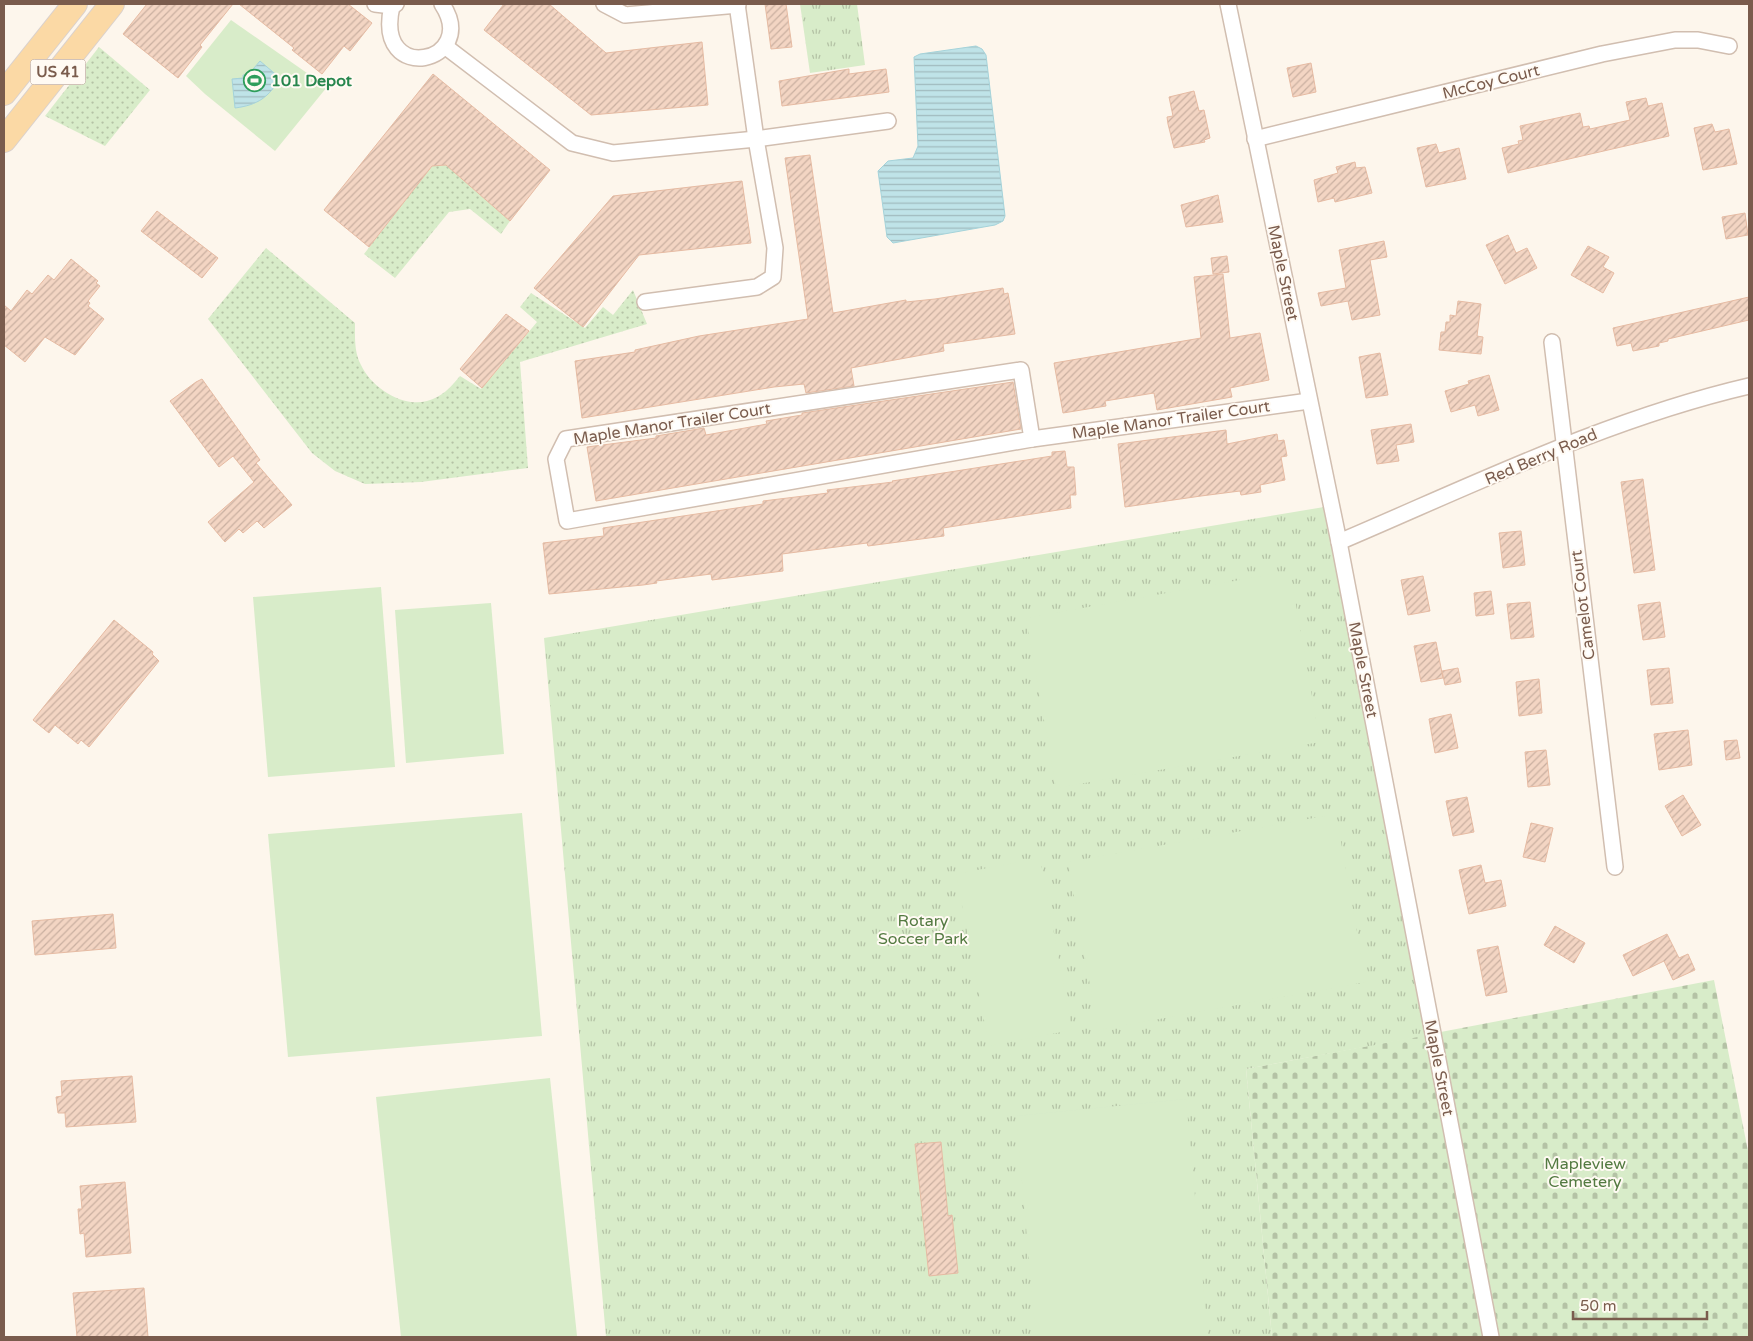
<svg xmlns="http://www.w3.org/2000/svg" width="1753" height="1341" viewBox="0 0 1753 1341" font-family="'Varela Round',sans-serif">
  <defs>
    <pattern id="grass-dots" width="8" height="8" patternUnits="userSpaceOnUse" patternTransform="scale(1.25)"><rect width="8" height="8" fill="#d8ecc9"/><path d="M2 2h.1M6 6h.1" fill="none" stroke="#b4c2a5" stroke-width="1.8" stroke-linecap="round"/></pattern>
    <pattern id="cemetery-stones" width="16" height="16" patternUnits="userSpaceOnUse" patternTransform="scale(1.25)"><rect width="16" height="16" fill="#d8ecc9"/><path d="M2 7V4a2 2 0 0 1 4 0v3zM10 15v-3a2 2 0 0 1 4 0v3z" fill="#b4c2a5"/></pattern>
    <pattern id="park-tufts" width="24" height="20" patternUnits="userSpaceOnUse" patternTransform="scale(1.25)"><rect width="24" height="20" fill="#d8ecc9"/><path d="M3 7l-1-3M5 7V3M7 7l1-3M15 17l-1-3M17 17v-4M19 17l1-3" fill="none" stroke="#b4c2a5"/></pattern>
    <pattern id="water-rules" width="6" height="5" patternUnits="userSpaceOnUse" patternTransform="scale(1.25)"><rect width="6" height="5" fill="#bfe3e8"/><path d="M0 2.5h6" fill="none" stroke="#a0bbbe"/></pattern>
    <pattern id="building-hatch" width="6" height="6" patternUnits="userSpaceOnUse" patternTransform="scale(1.25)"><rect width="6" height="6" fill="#f3d5c3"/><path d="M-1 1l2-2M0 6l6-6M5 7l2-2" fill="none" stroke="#cab0a1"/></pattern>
  </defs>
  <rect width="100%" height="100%" fill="#fdf6ec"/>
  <g fill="url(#grass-dots)">
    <path d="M 99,47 L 150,90 L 105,146 L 45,116 Z"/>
    <path d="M 446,165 L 510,221 L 501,234 L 470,209 L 449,212 L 395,278 L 364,254 L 432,166 Z"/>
    <path d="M 266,248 L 355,323 C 355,337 354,352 361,365 C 371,387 402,408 427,401 C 442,397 451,387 460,376 L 481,389 L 537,322 L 520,307 L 531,293 L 585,328 L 603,307 L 613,315 L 633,290 L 647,324 L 520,362 L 528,468 L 421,482 L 365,484 L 335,471 L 312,453 L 208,319 Z"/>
  </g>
  <path fill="url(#cemetery-stones)" d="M 1714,980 L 1749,1156 L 1749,1337 L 1272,1337 L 1246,1069 Z"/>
  <g fill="url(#park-tufts)">
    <path d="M 800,4 L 857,4 L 865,65 L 810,73 Z"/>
    <path d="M 1324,507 L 1429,1035 L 1246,1069 L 1272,1337 L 606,1337 L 544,638 Z"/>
  </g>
  <g fill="#d8ecc9">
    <path d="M 231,20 L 327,87 L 275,151 L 205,94 L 186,76 Z"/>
    <path d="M 1290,571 L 1320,742 L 1056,788 L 1026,618 Z"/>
    <path d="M 381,587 L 395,767 L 268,777 L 253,597 Z"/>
    <path d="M 491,603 L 504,754 L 406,763 L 395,610 Z"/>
    <path d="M 522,813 L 542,1036 L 288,1057 L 268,834 Z"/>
    <path d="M 1336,814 L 1366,982 L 1098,1030 L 1068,862 Z"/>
    <path d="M 1040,858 L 1072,1030 L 989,1046 L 956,874 Z"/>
    <path d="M 550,1078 L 577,1336 L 401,1337 L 376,1097 Z"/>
    <path d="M 1186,1099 L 1208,1337 L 1036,1337 L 1016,1116 Z"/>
  </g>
  <g fill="url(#water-rules)" stroke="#a5d3da">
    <path d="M 976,46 L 982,49 L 986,55 L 1005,216 L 1003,221 L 995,225 L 893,243 L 887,237 L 878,171 L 888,161 L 913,158 L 918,146 L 914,57 L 920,54 Z"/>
    <path d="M 260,61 L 280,78 C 269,97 258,105 235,108 L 232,79 L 243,78 L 243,75 L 248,75 Z"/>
  </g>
  <g fill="url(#building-hatch)" stroke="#e6bba3">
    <path d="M 147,4 L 233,4 L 200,45 L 202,47 L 178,78 L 123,34 Z"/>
    <path d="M 239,4 L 348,4 L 372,23 L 350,51 L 344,46 L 322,74 L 292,50 L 294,48 Z"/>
    <path d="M 504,4 L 549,4 L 606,53 L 702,42 L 708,105 L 591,115 L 484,30 Z"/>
    <path d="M 765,4 L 786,4 L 792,47 L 771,49 Z"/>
    <path d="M 1311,63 L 1316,92 L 1293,97 L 1287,68 Z"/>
    <path d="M 849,69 L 849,74 L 886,69 L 889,92 L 782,106 L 779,81 Z"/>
    <path d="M 433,74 L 550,170 L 510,221 L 446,165 L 432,166 L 369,247 L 324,210 Z"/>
    <path d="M 1194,91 L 1199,111 L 1204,110 L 1210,138 L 1204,140 L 1205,142 L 1174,148 L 1168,124 L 1167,117 L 1173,116 L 1169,97 Z"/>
    <path d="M 1646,98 L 1648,106 L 1662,103 L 1669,136 L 1508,173 L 1502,148 L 1519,144 L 1518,141 L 1523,140 L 1520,126 L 1580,113 L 1583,127 L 1589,126 L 1590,129 L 1630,120 L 1626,102 Z"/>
    <path d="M 1712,124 L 1715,132 L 1729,129 L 1737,164 L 1703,170 L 1694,128 Z"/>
    <path d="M 1436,144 L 1439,153 L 1459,148 L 1466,179 L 1426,187 L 1417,148 Z"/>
    <path d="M 810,155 L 833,313 L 906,300 L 906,302 L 935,299 L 1003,288 L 1004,294 L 1008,293 L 1015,334 L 943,344 L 944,351 L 851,368 L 854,386 L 806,393 L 804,384 L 774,387 L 582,418 L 575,361 L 635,352 L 635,350 L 699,336 L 808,319 L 785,158 Z"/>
    <path d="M 1355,162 L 1356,168 L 1365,167 L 1372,193 L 1335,202 L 1334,198 L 1318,202 L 1314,180 L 1338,173 L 1336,167 Z"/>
    <path d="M 742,181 L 751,243 L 639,255 L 583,327 L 534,288 L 613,196 Z"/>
    <path d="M 1218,195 L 1223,222 L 1186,227 L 1181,205 Z"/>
    <path d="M 157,211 L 218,258 L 202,278 L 141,231 Z"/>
    <path d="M 1745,213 L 1748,235 L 1726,239 L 1722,217 Z"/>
    <path d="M 1508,235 L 1516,253 L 1527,248 L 1537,268 L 1505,284 L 1486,245 Z"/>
    <path d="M 1384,241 L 1387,257 L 1370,260 L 1380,315 L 1352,320 L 1348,301 L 1321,306 L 1318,293 L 1346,288 L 1339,250 Z"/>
    <path d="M 1588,246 L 1609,257 L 1603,267 L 1614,273 L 1603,293 L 1571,275 Z"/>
    <path d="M 1227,256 L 1229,272 L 1213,274 L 1211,258 Z"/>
    <path d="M 71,259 L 98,281 L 96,283 L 100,286 L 88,301 L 90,303 L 88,306 L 104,319 L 75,355 L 45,337 L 25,362 L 4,345 L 4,305 L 11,311 L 27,290 L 32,294 L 48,275 L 54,280 Z"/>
    <path d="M 1223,274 L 1230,338 L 1260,333 L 1269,380 L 1230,388 L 1232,397 L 1157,410 L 1154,393 L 1105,401 L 1106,406 L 1063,413 L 1054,363 L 1201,338 L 1194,277 Z"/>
    <path d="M 1749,297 L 1749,320 L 1668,339 L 1668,341 L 1659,343 L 1659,346 L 1633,351 L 1631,343 L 1617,346 L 1613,328 Z"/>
    <path d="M 1458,301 L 1481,304 L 1477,336 L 1483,337 L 1481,354 L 1439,350 L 1441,332 L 1445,332 L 1446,322 L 1450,322 L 1450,315 L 1456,316 Z"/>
    <path d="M 506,314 L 529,331 L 482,388 L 460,369 Z"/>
    <path d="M 1380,353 L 1388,395 L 1366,398 L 1359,357 Z"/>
    <path d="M 1489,375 L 1499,410 L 1478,416 L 1475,405 L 1451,412 L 1445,391 L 1469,384 L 1468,381 Z"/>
    <path d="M 202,379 L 260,460 L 256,463 L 292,505 L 264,528 L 257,521 L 243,533 L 239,529 L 225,542 L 208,522 L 254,482 L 233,456 L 219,467 L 170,401 L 196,382 Z"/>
    <path d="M 1013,382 L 1021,429 L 596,501 L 587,447 L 656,438 L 656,436 L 704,428 L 706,435 L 767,424 L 766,421 L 802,415 L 802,413 Z"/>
    <path d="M 1411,424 L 1414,442 L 1396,445 L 1399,461 L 1377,464 L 1371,430 Z"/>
    <path d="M 1226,430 L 1227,444 L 1277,434 L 1278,441 L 1284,440 L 1287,456 L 1281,457 L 1285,480 L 1260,485 L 1261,492 L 1241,495 L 1240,491 L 1201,496 L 1125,507 L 1118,444 Z"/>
    <path d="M 1065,451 L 1067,467 L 1074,467 L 1076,495 L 1070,495 L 1071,508 L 943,528 L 944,536 L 868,546 L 867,543 L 782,554 L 783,571 L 712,580 L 711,574 L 656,581 L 657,583 L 643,585 L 549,594 L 543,543 L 604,536 L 603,528 L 763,504 L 763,501 L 828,493 L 827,490 L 893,482 L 892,481 L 1052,456 L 1052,452 Z"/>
    <path d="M 1643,479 L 1655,570 L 1634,573 L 1621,482 Z"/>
    <path d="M 1521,531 L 1525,565 L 1503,568 L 1499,533 Z"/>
    <path d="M 1423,576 L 1430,611 L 1408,615 L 1401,580 Z"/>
    <path d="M 1491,591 L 1494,614 L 1476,616 L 1474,593 Z"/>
    <path d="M 1530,602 L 1534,637 L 1511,639 L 1507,604 Z"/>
    <path d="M 1660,602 L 1665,637 L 1643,640 L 1638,605 Z"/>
    <path d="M 114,620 L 153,652 L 152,654 L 159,661 L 89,747 L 81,740 L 78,744 L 55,725 L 49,733 L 33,720 Z"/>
    <path d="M 1436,642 L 1443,678 L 1421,682 L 1414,646 Z"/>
    <path d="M 1458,668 L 1461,682 L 1445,685 L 1442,671 Z"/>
    <path d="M 1669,668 L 1673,703 L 1651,705 L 1647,670 Z"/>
    <path d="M 1539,679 L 1542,713 L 1519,716 L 1516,682 Z"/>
    <path d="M 1451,714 L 1458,748 L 1435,753 L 1429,719 Z"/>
    <path d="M 1688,730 L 1692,765 L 1659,770 L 1654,734 Z"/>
    <path d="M 1737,740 L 1740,758 L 1726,760 L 1724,741 Z"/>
    <path d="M 1546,750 L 1550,785 L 1528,787 L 1525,752 Z"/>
    <path d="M 1683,795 L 1701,825 L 1682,836 L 1665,806 Z"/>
    <path d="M 1467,797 L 1474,832 L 1453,836 L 1446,801 Z"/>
    <path d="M 1531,823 L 1553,828 L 1545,862 L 1523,857 Z"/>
    <path d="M 1481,865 L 1485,883 L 1501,880 L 1506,906 L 1469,914 L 1459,870 Z"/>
    <path d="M 113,914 L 116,948 L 35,955 L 32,921 Z"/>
    <path d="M 1555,926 L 1585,943 L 1574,963 L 1544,945 Z"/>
    <path d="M 1667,934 L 1679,958 L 1688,954 L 1695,970 L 1673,980 L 1664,961 L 1633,976 L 1623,955 Z"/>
    <path d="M 1498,946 L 1507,992 L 1486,996 L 1477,950 Z"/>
    <path d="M 132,1076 L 136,1122 L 66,1127 L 65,1113 L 58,1113 L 56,1097 L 62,1096 L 61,1081 Z"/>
    <path d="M 941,1142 L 948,1216 L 952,1215 L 958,1273 L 929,1276 L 915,1144 Z"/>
    <path d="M 125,1182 L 131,1253 L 86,1257 L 84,1233 L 80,1234 L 78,1209 L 82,1209 L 80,1186 Z"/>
    <path d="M 144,1288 L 148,1337 L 77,1337 L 73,1293 Z"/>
  </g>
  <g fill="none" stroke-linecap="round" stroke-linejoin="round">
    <defs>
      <g id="minor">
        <path d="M 375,4 L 392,6 L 396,4"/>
        <path d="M 604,4 L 625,15 L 738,5"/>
        <path d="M 1228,4 L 1339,542 L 1491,1337"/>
        <path d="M 392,6 C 373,87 481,63 442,4"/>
        <path d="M 446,47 L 572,143 L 613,153 L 756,139 L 888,121"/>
        <path d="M 1255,139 L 1602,54 L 1675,40 L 1698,40 L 1729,46"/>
        <path d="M 645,302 L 757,287 L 773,277 L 775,248 L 756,139 L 737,4"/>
        <path d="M 1552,342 L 1615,867"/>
        <path d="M 1021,370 L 1032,439 L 567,521 L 556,459 L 566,439 Z"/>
        <path d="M 1032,439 L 1309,401"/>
        <path d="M 1339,542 C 1473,485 1607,419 1749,386"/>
      </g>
      <g id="primary">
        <path d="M 4,93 L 75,4"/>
        <path d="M 4,140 L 112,4"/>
      </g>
    </defs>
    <use href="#minor" stroke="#d1beb0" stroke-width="18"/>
    <use href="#primary" stroke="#dad1cd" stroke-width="26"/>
    <use href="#minor" stroke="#fff" stroke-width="15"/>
    <use href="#primary" stroke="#fbd9a5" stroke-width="24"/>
  </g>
  <defs>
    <symbol id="stadium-ring" viewBox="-11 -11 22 22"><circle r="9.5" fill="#fffaf3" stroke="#2e9e5b" stroke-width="1.5"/><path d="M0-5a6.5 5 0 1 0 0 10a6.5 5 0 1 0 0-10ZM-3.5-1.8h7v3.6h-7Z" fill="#2e9e5b"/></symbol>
  </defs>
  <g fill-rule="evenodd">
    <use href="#stadium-ring" x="242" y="68" width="25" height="25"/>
  </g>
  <g text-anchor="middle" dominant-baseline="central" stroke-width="4" stroke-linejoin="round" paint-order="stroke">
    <rect fill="#fffaf3" stroke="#a28b7f" stroke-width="1" x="30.5" y="59.5" width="55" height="25" rx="4"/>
    <g font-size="15" font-weight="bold" fill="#7a5c4d">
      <text x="58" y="72">US 41</text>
    </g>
    <g font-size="16" font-weight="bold" fill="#27864d" stroke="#fffaf3" text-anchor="start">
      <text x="271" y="81">101 Depot</text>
    </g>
    <g font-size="16" fill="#7a5c4d" stroke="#fffaf3">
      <text transform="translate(1491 82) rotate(-14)">McCoy Court</text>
      <text transform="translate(1283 273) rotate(78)">Maple Street</text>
      <text transform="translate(1171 420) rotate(-8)">Maple Manor Trailer Court</text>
      <text transform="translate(672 424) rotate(-9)">Maple Manor Trailer Court</text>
      <text transform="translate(1541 457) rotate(-23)">Red Berry Road</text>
      <text transform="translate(1583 605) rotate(-97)">Camelot Court</text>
      <text transform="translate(1363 670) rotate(79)">Maple Street</text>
      <text transform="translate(1439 1068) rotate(79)">Maple Street</text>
    </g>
    <g font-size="16" fill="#537a41" stroke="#fffaf3">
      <text x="923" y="921">Rotary<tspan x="923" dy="18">Soccer Park</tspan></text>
      <text x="1585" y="1164">Mapleview<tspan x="1585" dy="18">Cemetery</tspan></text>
    </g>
  </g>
  <rect width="1753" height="1341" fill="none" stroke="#7a5c4d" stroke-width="10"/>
  <path d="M1573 1311v8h134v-8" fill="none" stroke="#7a5c4d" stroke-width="2.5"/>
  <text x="1580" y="1311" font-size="15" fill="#7a5c4d" stroke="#fffaf3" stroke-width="4" paint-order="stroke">50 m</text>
</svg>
